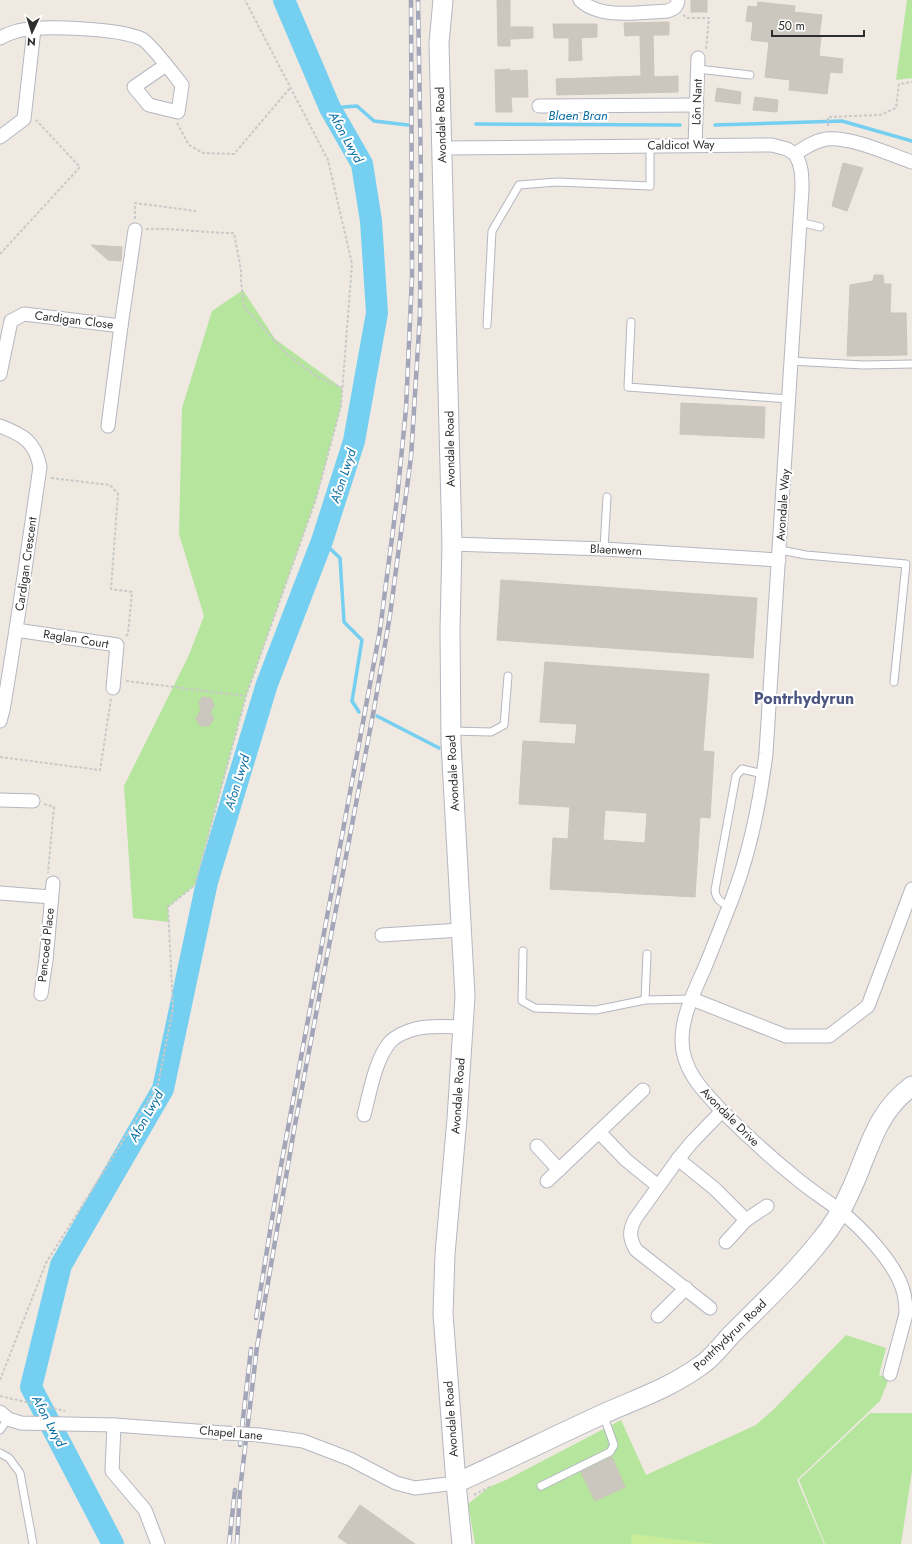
<svg xmlns="http://www.w3.org/2000/svg" width="912" height="1544" viewBox="0 0 912 1544" font-family="Jost,sans-serif">
  <rect width="100%" height="100%" fill="#efe9e1"/>
  <g fill="#b6e59e">
    <path d="M 907,0 L 912,0 L 912,78 L 896,80 Z"/>
    <path d="M 243,290 L 275,339 L 342,388 L 341,406 L 316,499 L 246,696 L 195,885 L 168,907 L 169,922 L 133,918 L 124,786 L 189,655 L 204,616 L 179,534 L 182,408 L 212,311 Z"/>
    <path d="M 846,1335 L 886,1348 L 879,1375 L 889,1378 L 880,1401 L 797,1480 L 824,1544 L 475,1544 L 468,1504 L 489,1487 L 506,1480 L 621,1420 L 646,1475 L 756,1425 L 775,1408 Z"/>
    <path d="M 870,1413 L 912,1413 L 912,1471 L 901,1544 L 825,1544 L 799,1480 Z"/>
  </g>
  <path fill="#c9ec9a" d="M 632,1534 L 715,1544 L 631,1544 Z"/>
  <g fill="none" stroke-linecap="round" stroke-linejoin="round">
    <g stroke="#75cff0" stroke-width="3.5">
      <path d="M 330,108 L 357,106 L 374,121 L 408,125"/>
      <path d="M 476,124 L 680,125"/>
      <path d="M 715,125 L 842,121 L 912,141"/>
      <path d="M 322,541 L 340,558 L 344,622 L 362,640 L 352,701 L 359,712"/>
      <path d="M 377,716 L 439,748"/>
    </g>
    <path stroke="#75cff0" stroke-width="22" d="M 113,1544 L 31,1387 L 61,1265 L 163,1089 L 207,882 L 267,684 L 322,541 L 354,441 L 377,313 L 371,221 L 362,164 L 330,108 L 284,0"/>
  </g>
  <g fill="#cbc7bf" stroke="#cbc5ba" fill-rule="evenodd">
    <path d="M 497,0 L 510,0 L 510,27 L 533,27 L 533,38 L 510,39 L 510,46 L 498,46 Z"/>
    <rect x="691" y="0" width="16" height="12"/>
    <path d="M 758,2 L 795,6 L 794,12 L 822,15 L 819,37 L 821,37 L 819,56 L 843,59 L 842,73 L 830,72 L 827,94 L 789,90 L 790,80 L 765,77 L 769,42 L 751,40 L 753,22 L 746,21 L 748,6 L 757,7 Z"/>
    <path d="M 669,22 L 669,35 L 653,35 L 654,77 L 678,76 L 678,92 L 557,95 L 556,79 L 641,76 L 640,35 L 625,36 L 624,23 Z"/>
    <path d="M 553,24 L 597,24 L 597,37 L 581,38 L 582,60 L 569,61 L 569,38 L 554,38 Z"/>
    <path d="M 510,69 L 510,71 L 527,70 L 528,97 L 511,97 L 512,112 L 496,112 L 495,70 Z"/>
    <path d="M 717,88 L 741,92 L 740,104 L 715,101 Z"/>
    <path d="M 755,97 L 778,100 L 777,112 L 753,110 Z"/>
    <path d="M 843,163 L 863,168 L 847,211 L 832,206 Z"/>
    <path d="M 91,245 L 122,247 L 121,261 L 108,260 Z"/>
    <path d="M 874,275 L 883,275 L 884,284 L 891,284 L 890,313 L 906,313 L 907,355 L 847,356 L 850,285 L 873,281 Z"/>
    <path d="M 681,403 L 765,407 L 764,438 L 680,434 Z"/>
    <path d="M 501,580 L 757,598 L 753,658 L 497,640 Z"/>
    <path d="M 545,662 L 709,674 L 703,751 L 714,752 L 710,818 L 700,817 L 695,897 L 550,889 L 553,838 L 568,839 L 570,807 L 519,804 L 523,741 L 575,744 L 577,724 L 540,722 ZM 605,810 L 647,813 L 645,843 L 603,840 Z"/>
    <path d="M 202,697 L 211,698 L 214,706 L 210,713 L 214,718 L 209,726 L 200,726 L 196,718 L 201,710 L 199,703 Z"/>
    <path d="M 612,1457 L 625,1487 L 595,1501 L 581,1472 Z"/>
    <path d="M 360,1505 L 415,1544 L 348,1544 L 338,1537 Z"/>
  </g>
  <g fill="none" stroke-linecap="round" stroke-linejoin="round">
    <defs>
      <g id="lane">
        <path d="M 698,69 L 750,75"/>
        <path d="M 800,222 L 820,227"/>
        <path d="M 631,322 L 628,387 L 789,399"/>
        <path d="M 487,325 L 492,231 L 519,185 L 557,182 L 650,186 L 650,146"/>
        <path d="M 791,361 L 863,365 L 912,364"/>
        <path d="M 604,549 L 607,497"/>
        <path d="M 780,550 L 806,555 L 906,564 L 894,682"/>
        <path d="M 452,731 L 491,732 L 504,725 L 508,676"/>
        <path d="M 729,907 C 721,902 716,900 715,890 L 736,776 L 742,769 L 763,774"/>
        <path d="M 523,951 L 522,1001 L 535,1008 L 596,1010 L 645,1000"/>
        <path d="M 647,954 L 645,1000 L 692,999"/>
        <path d="M 0,1430 L 8,1419"/>
        <path d="M 0,1453 L 9,1458 L 20,1473 L 33,1544"/>
        <path d="M 541,1486 L 610,1452 L 614,1445 L 603,1414"/>
      </g>
      <g id="street">
        <path d="M 580,0 C 600,20 641,12 667,11 C 674,9 677,7 678,0"/>
        <path d="M 0,38 C 5,35 11,33 17,31 C 42,25 119,28 142,39 C 150,43 175,76 182,85 L 178,112 L 149,105 L 134,87 L 166,65"/>
        <path d="M 539,106 L 697,105"/>
        <path d="M 0,137 L 24,119 L 34,29"/>
        <path d="M 695,145 L 698,58"/>
        <path d="M 442,148 L 772,145 L 787,149 L 795,154 C 804,148 814,141 826,139 C 850,136 889,154 912,162"/>
        <path d="M 795,154 C 802,165 802,176 802,189 L 766,753 C 760,803 750,852 732,899 C 723,922 714,945 705,967 C 695,990 682,1015 682,1040 C 682,1070 703,1091 722,1111 C 746,1135 770,1157 796,1178 C 810,1190 825,1199 839,1210 C 861,1227 893,1261 902,1287 C 905,1295 906,1305 906,1314 L 890,1374"/>
        <path d="M 0,374 L 11,321 L 24,314 L 121,326 L 135,230"/>
        <path d="M 0,426 C 23,435 35,441 40,467 C 28,548 17,629 3,710 L 0,721"/>
        <path d="M 108,426 L 121,326"/>
        <path d="M 452,544 L 604,549 L 779,560"/>
        <path d="M 16,630 L 117,645 L 113,688"/>
        <path d="M 0,800 L 33,801"/>
        <path d="M 0,893 L 51,897"/>
        <path d="M 382,935 L 461,930"/>
        <path d="M 41,994 L 46,960 L 53,883"/>
        <path d="M 692,999 L 786,1036 L 829,1036 L 868,1006 L 912,889"/>
        <path d="M 364,1115 C 370,1092 375,1060 390,1042 C 396,1036 407,1031 415,1029 C 430,1025 448,1027 464,1027"/>
        <path d="M 599,1132 L 626,1160 L 658,1186"/>
        <path d="M 537,1146 L 559,1170"/>
        <path d="M 678,1159 L 715,1189 L 746,1220"/>
        <path d="M 547,1181 L 643,1090"/>
        <path d="M 726,1242 L 746,1220 L 767,1206"/>
        <path d="M 710,1308 L 636,1250 C 629,1238 629,1231 635,1219 L 678,1159 L 692,1142 L 722,1111"/>
        <path d="M 658,1316 L 686,1288"/>
        <path d="M 0,1412 L 8,1419 L 21,1423 L 114,1425 L 224,1433"/>
        <path d="M 114,1425 L 112,1471 L 145,1510 L 158,1544"/>
        <path d="M 259,1435 L 303,1441 L 350,1459 L 396,1483 L 415,1488 L 456,1483"/>
      </g>
      <g id="secondary">
        <path d="M 443,0 L 439,43 L 452,544 L 450,630 L 451,743 L 465,996 L 457,1119 L 445,1254 L 443,1314 L 456,1483 L 462,1544"/>
        <path d="M 456,1483 C 505,1461 553,1437 601,1415 C 636,1399 668,1389 700,1366 C 713,1358 723,1343 733,1333 C 763,1303 794,1274 820,1241 C 833,1226 843,1208 851,1190 C 869,1151 875,1113 912,1086"/>
      </g>
    </defs>
    <use href="#lane" stroke="#b4b7c1" stroke-width="9"/>
    <use href="#street" stroke="#b4b7c1" stroke-width="15"/>
    <use href="#secondary" stroke="#b4b7c1" stroke-width="21"/>
    <g stroke="#c9c9c9" stroke-width="2" stroke-dasharray="3 2" stroke-linecap="butt">
      <path d="M 683,15 L 687,18 L 709,18 L 706,49"/>
      <path d="M 177,123 L 189,145 L 203,153 L 234,154 L 290,88"/>
      <path d="M 828,126 L 828,117 L 880,115 L 896,108 L 899,84 L 912,82"/>
      <path d="M 135,219 L 135,203 L 196,211"/>
      <path d="M 146,229 C 176,228 205,233 234,233 L 241,270 L 241,281 L 244,307 L 288,355 L 316,376 L 342,388"/>
      <path d="M 0,254 L 80,167 L 36,120"/>
      <path d="M 51,478 L 110,485 L 118,494 L 111,589 L 132,592 L 128,634 L 125,637"/>
      <path d="M 126,681 L 246,696"/>
      <path d="M 0,757 L 100,770 L 111,699"/>
      <path d="M 44,804 L 54,807 L 48,873"/>
      <path d="M 0,1380 L 46,1263 L 158,1085 L 173,1008 L 168,907 L 195,885 L 246,696 L 316,499 L 341,406 L 352,264 L 328,160 L 245,0"/>
      <path d="M 0,1396 L 65,1411"/>
      <path d="M 474,1495 L 489,1487 L 489,1485"/>
    </g>
    <use href="#lane" stroke="#fff" stroke-width="7"/>
    <use href="#street" stroke="#fff" stroke-width="13"/>
    <use href="#secondary" stroke="#fff" stroke-width="19"/>
    <defs>
      <g id="rail">
        <path d="M 256,1318 L 278,1182 L 380,630 L 397,499 L 406,409 L 412,276 L 411,0"/>
        <path d="M 240,1445 L 251,1349"/>
        <path d="M 229,1544 L 235,1490"/>
        <path d="M 237,1544 L 240,1490 L 257,1347 L 294,1130 L 374,709 L 390,615 L 411,457 L 420,315 L 421,174 L 418,0"/>
      </g>
    </defs>
    <use href="#rail" stroke="#a3a6b8" stroke-width="4.5"/>
    <use href="#rail" stroke="#fff" stroke-width="3" stroke-dasharray="9" stroke-linecap="butt"/>
    <defs>
      <path id="street-bridge" d="M 224,1433 L 259,1435"/>
    </defs>
    <use href="#street-bridge" stroke="#b4b7c1" stroke-width="15" stroke-linecap="butt"/>
    <use href="#street-bridge" stroke="#fff" stroke-width="13"/>
  </g>
  <g text-anchor="middle" dominant-baseline="central" stroke-width="4" stroke-linejoin="round" paint-order="stroke">
    <g font-size="12" fill="#2e2e2e" stroke="#fff">
      <text transform="translate(697 102) rotate(-88)">Lôn Nant</text>
      <text transform="translate(441 125) rotate(-92)">Avondale Road</text>
      <text transform="translate(681 145) rotate(-1)">Caldicot Way</text>
      <text transform="translate(74 320) rotate(7)">Cardigan Close</text>
      <text transform="translate(450 449) rotate(-91)">Avondale Road</text>
      <text transform="translate(783 505) rotate(-86)">Avondale Way</text>
      <text transform="translate(616 550) rotate(3)">Blaenwern</text>
      <text transform="translate(26 564) rotate(-82)">Cardigan Crescent</text>
      <text transform="translate(76 639) rotate(9)">Raglan Court</text>
      <text transform="translate(453 773) rotate(-93)">Avondale Road</text>
      <text transform="translate(46 945) rotate(-84)">Pencoed Place</text>
      <text transform="translate(458 1096) rotate(-86)">Avondale Road</text>
      <text transform="translate(730 1117) rotate(45)">Avondale Drive</text>
      <text transform="translate(730 1335) rotate(-44)">Pontrhydyrun Road</text>
      <text transform="translate(451 1419) rotate(-94)">Avondale Road</text>
      <text transform="translate(231 1433) rotate(5)">Chapel Lane</text>
    </g>
    <g font-size="13" font-style="italic" fill="#0d6fa3" stroke="#fff">
      <text x="578" y="115">Blaen Bran</text>
      <text transform="translate(346 137) rotate(61)">Afon Lwyd</text>
      <text transform="translate(343 476) rotate(-72)">Afon Lwyd</text>
      <text transform="translate(237 782) rotate(-73)">Afon Lwyd</text>
      <text transform="translate(146 1116) rotate(-61)">Afon Lwyd</text>
      <text transform="translate(49 1421) rotate(62)">Afon Lwyd</text>
    </g>
    <g font-size="16" font-weight="bold" fill="#4d5680" stroke="#fff">
      <text x="804" y="698">Pontrhydyrun</text>
    </g>
  </g>
  <g transform="translate(32 32) rotate(184)" stroke="#ffffff" stroke-width="3" paint-order="stroke">
  <path d="M0-3L7 15L0 10L-7 15Z" fill="#2e2e2e"/>
  <text y="-6" font-size="11" font-weight="bold" text-anchor="middle" fill="#2e2e2e">N</text>
  </g>
  <path d="M772 30v6h92v-6" fill="none" stroke="#2e2e2e" stroke-width="2"/>
  <text x="778" y="30" font-size="12" fill="#2e2e2e" stroke="#ffffff" stroke-width="3" paint-order="stroke">50 m</text>
</svg>
